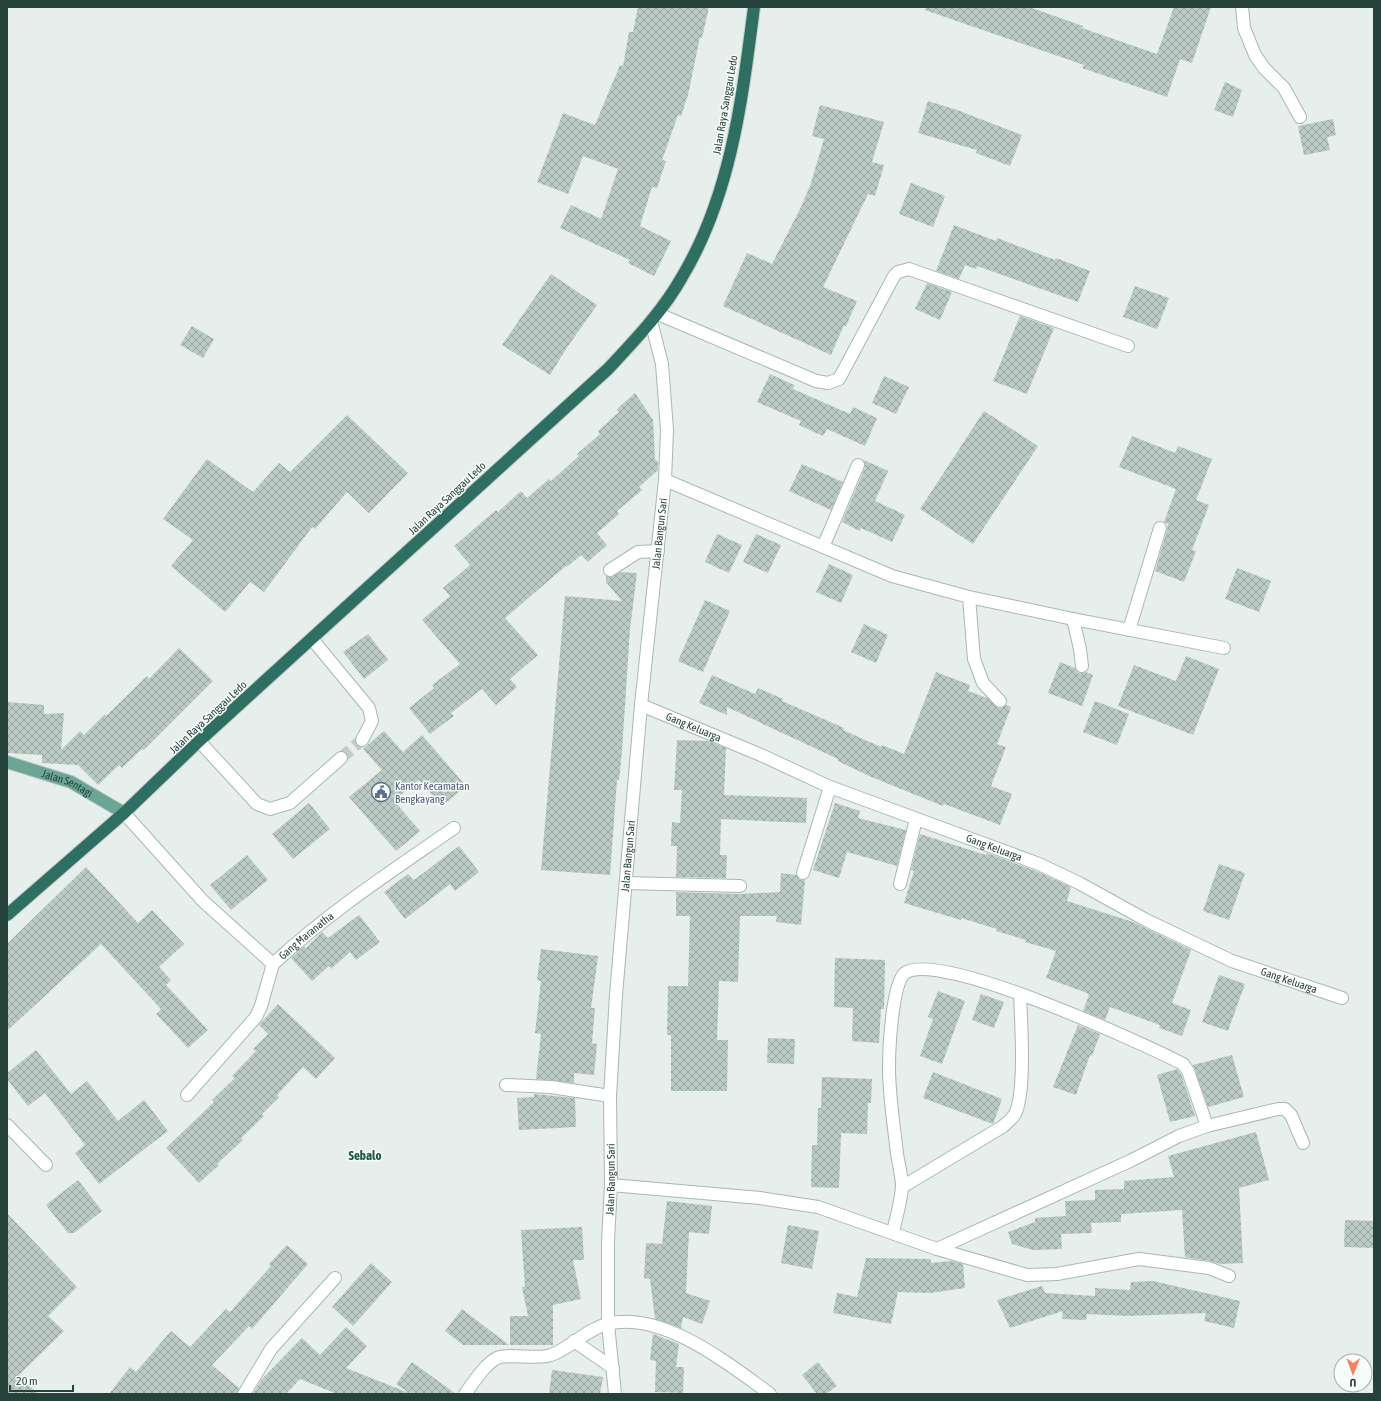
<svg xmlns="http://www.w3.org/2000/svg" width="1381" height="1401" viewBox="0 0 1381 1401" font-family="'Asap Condensed',sans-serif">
  <defs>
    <pattern id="building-cross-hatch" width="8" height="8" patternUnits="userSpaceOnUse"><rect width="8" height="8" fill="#bbcac4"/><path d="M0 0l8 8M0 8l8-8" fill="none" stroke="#98a6a0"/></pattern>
  </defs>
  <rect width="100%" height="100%" fill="#e6efeb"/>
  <g fill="url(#building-cross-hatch)">
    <path d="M 638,7 L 709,7 L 702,38 L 700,37 L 688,95 L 681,116 L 678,115 L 662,160 L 666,161 L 657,188 L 652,187 L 640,226 L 671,241 L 654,276 L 628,263 L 630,260 L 560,228 L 571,205 L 601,219 L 618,169 L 583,156 L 568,194 L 537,182 L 563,113 L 595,125 L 620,65 L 623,66 L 629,32 L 633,32 Z"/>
    <path d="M 926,7 L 1029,7 L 1083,26 L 1082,28 L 1157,54 L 1174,7 L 1211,7 L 1192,63 L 1180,59 L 1167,97 L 1082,68 L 1084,65 L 925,10 Z"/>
    <path d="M 1225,82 L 1242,90 L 1233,117 L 1214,110 Z"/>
    <path d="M 928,101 L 957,110 L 1022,135 L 1010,166 L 976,153 L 977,150 L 918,133 Z"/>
    <path d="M 820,105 L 884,122 L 872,162 L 884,165 L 875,196 L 868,194 L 823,287 L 857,301 L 846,326 L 844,325 L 831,355 L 723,306 L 747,253 L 772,264 L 801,207 L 810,186 L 824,139 L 812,136 Z"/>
    <path d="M 1333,119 L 1336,135 L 1327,137 L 1330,150 L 1304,155 L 1298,126 Z"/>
    <path d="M 911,183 L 945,196 L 933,227 L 899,214 Z"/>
    <path d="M 954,225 L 996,241 L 997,238 L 1055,260 L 1056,258 L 1090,271 L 1078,302 L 977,266 L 976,269 L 965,265 L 959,279 L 936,271 Z"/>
    <path d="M 551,274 L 597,305 L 566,349 L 550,375 L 502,345 Z"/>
    <path d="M 927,283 L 952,292 L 940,320 L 915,309 Z"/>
    <path d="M 1135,286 L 1169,298 L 1157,329 L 1123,317 Z"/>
    <path d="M 1020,316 L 1054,328 L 1027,394 L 993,381 Z"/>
    <path d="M 192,326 L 214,339 L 203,358 L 180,345 Z"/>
    <path d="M 770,374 L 794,385 L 793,389 L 850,414 L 853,407 L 877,418 L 865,446 L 827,429 L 823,436 L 799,425 L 801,421 L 757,402 Z"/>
    <path d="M 884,376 L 909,387 L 896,414 L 872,403 Z"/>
    <path d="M 635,393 L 653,420 L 655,459 L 658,462 L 658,470 L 639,487 L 642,490 L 617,511 L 619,514 L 597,533 L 607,545 L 588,562 L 581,555 L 567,567 L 567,565 L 505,618 L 538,655 L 510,679 L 517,687 L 496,705 L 482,689 L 451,713 L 454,716 L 430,734 L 409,708 L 434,688 L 432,685 L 460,664 L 422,620 L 450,596 L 443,588 L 470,565 L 454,546 L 496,510 L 498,512 L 521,491 L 527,498 L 549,479 L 551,481 L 579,456 L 577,454 L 600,434 L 598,431 L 619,412 L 617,409 Z"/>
    <path d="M 984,411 L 1038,446 L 973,544 L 920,509 Z"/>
    <path d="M 347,415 L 408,473 L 369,513 L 347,492 L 315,529 L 312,527 L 264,592 L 250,582 L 225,612 L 171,566 L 193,540 L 163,519 L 207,459 L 253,492 L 279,463 L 290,472 Z"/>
    <path d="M 1132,436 L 1175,453 L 1178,446 L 1212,459 L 1196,500 L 1209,505 L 1192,550 L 1196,551 L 1184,582 L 1155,571 L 1167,530 L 1168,524 L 1164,522 L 1176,489 L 1119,467 Z"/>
    <path d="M 864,460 L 888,471 L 875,501 L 905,515 L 892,542 L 861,528 L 860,531 L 842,522 L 865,468 Z"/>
    <path d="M 802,464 L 843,482 L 831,510 L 789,491 Z"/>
    <path d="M 717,534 L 742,545 L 729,573 L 705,562 Z"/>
    <path d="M 756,534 L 781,545 L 768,573 L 743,562 Z"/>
    <path d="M 829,564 L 853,575 L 841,603 L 816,592 Z"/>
    <path d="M 1237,568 L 1271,581 L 1259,612 L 1225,599 Z"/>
    <path d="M 621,572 L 637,573 L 630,629 L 622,751 L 619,780 L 617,780 L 610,875 L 541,870 L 565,596 L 622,601 L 606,582 L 606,576 L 611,577 Z"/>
    <path d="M 705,600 L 730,611 L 703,672 L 678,661 Z"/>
    <path d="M 864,624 L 888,635 L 876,663 L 851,652 Z"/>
    <path d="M 368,634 L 388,660 L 364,679 L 343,652 Z"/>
    <path d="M 179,648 L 213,681 L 144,750 L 142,749 L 122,768 L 119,765 L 98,785 L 78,765 L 42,763 L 42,755 L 7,753 L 7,702 L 44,705 L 44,714 L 64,713 L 61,750 L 80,731 L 84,735 L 105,714 L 106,716 L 147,676 L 149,679 Z"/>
    <path d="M 1186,656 L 1219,669 L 1193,735 L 1118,706 L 1134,665 L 1176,681 Z"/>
    <path d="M 1060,662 L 1075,668 L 1079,673 L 1086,672 L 1093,675 L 1082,706 L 1048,693 Z"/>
    <path d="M 936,672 L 970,685 L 968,691 L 987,698 L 998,708 L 1002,708 L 1006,705 L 1011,707 L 997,744 L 1006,747 L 991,786 L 1012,794 L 1000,825 L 944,804 L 943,806 L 869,776 L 838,761 L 838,759 L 727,707 L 727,715 L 699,703 L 712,675 L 755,694 L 758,688 L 783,699 L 782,701 L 844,728 L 843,730 L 881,747 L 882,745 L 904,754 Z"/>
    <path d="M 1095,701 L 1129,714 L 1117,745 L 1083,732 Z"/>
    <path d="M 384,731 L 403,752 L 422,735 L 466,786 L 442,806 L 419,780 L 394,801 L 420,831 L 396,851 L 349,797 L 382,770 L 363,749 Z"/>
    <path d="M 677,740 L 708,741 L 726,748 L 724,795 L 807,798 L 806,823 L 721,819 L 720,855 L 727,855 L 726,878 L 676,877 L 677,846 L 671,846 L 672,822 L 680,823 L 682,790 L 674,790 Z"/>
    <path d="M 309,803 L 330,829 L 293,859 L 272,834 Z"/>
    <path d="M 835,803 L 860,811 L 858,818 L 906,830 L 897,866 L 847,852 L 839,878 L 813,870 Z"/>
    <path d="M 920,834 L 986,855 L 987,853 L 1036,871 L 1071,887 L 1067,901 L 1133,922 L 1191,950 L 1172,1003 L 1191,1010 L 1182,1036 L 1159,1028 L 1160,1025 L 1110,1007 L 1105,1020 L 1083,1011 L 1089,995 L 1087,993 L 1046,978 L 1056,951 L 1025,942 L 1026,940 L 996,931 L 997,929 L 961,918 L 961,920 L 904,903 L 914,871 L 911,870 Z"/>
    <path d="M 459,846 L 479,872 L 455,891 L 450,884 L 405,919 L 384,892 L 408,874 L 414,880 Z"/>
    <path d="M 247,855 L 268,880 L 231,910 L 210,885 Z"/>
    <path d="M 1219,864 L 1245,873 L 1229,920 L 1203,911 Z"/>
    <path d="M 86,867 L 138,923 L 152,910 L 184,944 L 159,967 L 171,980 L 166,985 L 208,1030 L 188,1048 L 156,1014 L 161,1009 L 101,944 L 7,1031 L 7,944 Z"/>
    <path d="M 781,873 L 796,875 L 800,880 L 805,880 L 801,925 L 776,922 L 777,916 L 740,916 L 738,982 L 719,981 L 717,1040 L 728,1040 L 727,1091 L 671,1091 L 671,1035 L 667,1035 L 668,986 L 688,986 L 690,916 L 676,916 L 676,892 L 740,894 L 780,892 Z"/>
    <path d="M 359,915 L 380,942 L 356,960 L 350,952 L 331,969 L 329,966 L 312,981 L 291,958 L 304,946 L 306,948 L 322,932 L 328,938 Z"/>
    <path d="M 541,949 L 598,956 L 591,1008 L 595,1008 L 592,1043 L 597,1044 L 594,1075 L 574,1073 L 574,1083 L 536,1079 L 541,1034 L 535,1033 L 541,981 L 537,980 Z"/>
    <path d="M 835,958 L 885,960 L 884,1009 L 881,1009 L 879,1043 L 852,1041 L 853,1008 L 834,1007 Z"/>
    <path d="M 1219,975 L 1245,984 L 1228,1031 L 1202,1022 Z"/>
    <path d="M 938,991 L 965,1001 L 942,1064 L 920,1056 L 933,1019 L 928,1017 Z"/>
    <path d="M 981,994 L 1004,1002 L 994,1028 L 972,1020 Z"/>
    <path d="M 278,1004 L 335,1058 L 316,1079 L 303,1067 L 277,1095 L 279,1097 L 262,1114 L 264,1116 L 241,1138 L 243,1140 L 217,1164 L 219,1165 L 199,1183 L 166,1148 L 214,1102 L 212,1100 L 235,1078 L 232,1076 L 256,1051 L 253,1049 L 268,1034 L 259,1025 Z"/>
    <path d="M 1078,1025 L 1100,1034 L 1092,1056 L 1090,1055 L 1076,1095 L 1053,1087 Z"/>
    <path d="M 768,1038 L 795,1039 L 794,1064 L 767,1063 Z"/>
    <path d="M 36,1050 L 71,1094 L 87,1081 L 118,1121 L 144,1100 L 168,1131 L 99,1184 L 75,1153 L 85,1145 L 45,1093 L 28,1106 L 7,1079 L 7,1073 Z"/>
    <path d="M 1232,1055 L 1244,1097 L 1208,1107 L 1193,1065 Z"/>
    <path d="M 1177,1069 L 1181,1074 L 1195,1116 L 1170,1122 L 1157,1075 Z"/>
    <path d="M 933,1072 L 1002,1099 L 993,1124 L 923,1098 Z"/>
    <path d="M 822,1077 L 872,1079 L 871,1103 L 868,1103 L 867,1134 L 841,1133 L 839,1188 L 811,1187 L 812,1145 L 817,1145 L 818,1108 L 821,1108 Z"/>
    <path d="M 534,1094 L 575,1098 L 576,1127 L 519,1130 L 517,1098 L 534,1097 Z"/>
    <path d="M 1256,1132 L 1269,1180 L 1239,1188 L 1243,1263 L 1220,1264 L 1210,1261 L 1185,1257 L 1182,1210 L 1121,1214 L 1121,1222 L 1091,1223 L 1092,1233 L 1061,1234 L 1062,1249 L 1033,1250 L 1012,1244 L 1008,1232 L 1035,1222 L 1035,1218 L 1066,1216 L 1065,1201 L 1095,1200 L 1095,1190 L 1124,1189 L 1124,1181 L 1174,1177 L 1168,1156 Z"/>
    <path d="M 78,1180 L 102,1211 L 74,1233 L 68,1233 L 46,1205 Z"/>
    <path d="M 667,1201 L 712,1206 L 709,1234 L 689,1232 L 686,1293 L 710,1301 L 702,1324 L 683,1317 L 681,1328 L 655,1319 L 650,1279 L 644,1278 L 646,1243 L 662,1244 Z"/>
    <path d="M 7,1213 L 77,1287 L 48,1316 L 64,1331 L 19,1375 L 38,1394 L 7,1394 Z"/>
    <path d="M 1345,1220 L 1374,1221 L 1374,1248 L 1344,1247 Z"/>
    <path d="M 788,1225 L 819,1231 L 812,1269 L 781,1263 Z"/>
    <path d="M 582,1227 L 584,1260 L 573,1260 L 581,1299 L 553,1305 L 553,1345 L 510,1345 L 510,1316 L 528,1316 L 522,1287 L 525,1287 L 521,1230 Z"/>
    <path d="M 287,1245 L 308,1264 L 252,1329 L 249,1326 L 212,1365 L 239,1388 L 237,1394 L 109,1394 L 130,1367 L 136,1372 L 171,1331 L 190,1347 L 226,1309 L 230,1312 L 271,1266 L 269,1264 Z"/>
    <path d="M 866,1258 L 931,1259 L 931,1263 L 951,1261 L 963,1264 L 965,1288 L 930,1293 L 898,1292 L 891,1324 L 833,1313 L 837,1293 L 857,1297 Z"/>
    <path d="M 371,1263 L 392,1282 L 353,1326 L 332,1307 Z"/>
    <path d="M 1153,1281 L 1240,1301 L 1234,1328 L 1204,1321 L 1206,1313 L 1128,1316 L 1087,1314 L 1086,1320 L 1062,1319 L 1063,1311 L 1010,1328 L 997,1300 L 1042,1286 L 1045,1293 L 1095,1296 L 1095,1288 L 1130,1290 L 1131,1282 Z"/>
    <path d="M 462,1309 L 509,1345 L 463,1345 L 445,1331 Z"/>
    <path d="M 346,1327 L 367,1346 L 346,1368 L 409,1393 L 396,1384 L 412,1362 L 456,1394 L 337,1394 L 300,1379 L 286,1394 L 253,1394 L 262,1379 L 302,1338 L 320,1355 Z"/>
    <path d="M 653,1334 L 679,1344 L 676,1367 L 684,1367 L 683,1393 L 655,1392 L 656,1361 L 650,1360 Z"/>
    <path d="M 818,1362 L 837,1386 L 826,1394 L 817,1394 L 802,1375 Z"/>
    <path d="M 552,1370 L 603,1377 L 600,1394 L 549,1394 Z"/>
  </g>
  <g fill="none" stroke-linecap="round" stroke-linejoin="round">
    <path stroke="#bfccc8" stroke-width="12" stroke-dasharray="12 6" stroke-linecap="butt" d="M 341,758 L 362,740"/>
    <defs>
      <g id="minor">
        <path d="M 1242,7 L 1244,28 L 1255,55 L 1264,68 L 1284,88 L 1300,117"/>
        <path d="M 658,314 L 816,381 L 828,383 L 839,379 L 894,276 L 898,272 L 909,269 L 1128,346"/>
        <path d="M 665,480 L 892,576 L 969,597 L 1073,619 L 1224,648"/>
        <path d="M 823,547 L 858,465"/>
        <path d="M 610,570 L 638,552 L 658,551"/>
        <path d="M 969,597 L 974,659 L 983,683 L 1000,701"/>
        <path d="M 1073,619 L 1080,649 L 1082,666"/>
        <path d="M 1129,630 L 1160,528"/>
        <path d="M 312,639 L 369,708 L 372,721 L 362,740"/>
        <path id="s1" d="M 641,705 L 761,755 L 830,787 L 1039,864 L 1079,883 L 1146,920 L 1232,961 L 1342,998"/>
        <path d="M 199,741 L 257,804 L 270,809 L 290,803 L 341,758"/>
        <path id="s2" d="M 124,813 L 203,901 L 273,964 C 329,912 392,871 454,828"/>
        <path d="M 803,873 L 830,787"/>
        <path d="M 626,883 L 740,886"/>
        <path d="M 900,884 L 916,819"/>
        <path d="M 506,1085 L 551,1087 L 610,1096"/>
        <path d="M 187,1095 L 256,1017 L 261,1006 L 273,964"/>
        <path d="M 7,1125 L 46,1165"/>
        <path d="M 611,1185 L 760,1198 L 818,1207 L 937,1249 L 1027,1275 L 1057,1274 L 1139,1259 L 1209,1268 L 1229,1276"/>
        <path d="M 902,1187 L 1002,1127 C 1007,1123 1012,1119 1015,1114 C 1026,1092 1021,1021 1020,994"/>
        <path d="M 893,1232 C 896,1218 901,1202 902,1187 C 902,1177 899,1165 897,1154 C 894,1125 889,1097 889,1067 C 889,1050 892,983 905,973 C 938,949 1144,1044 1183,1064 L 1188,1071 L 1207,1126"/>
        <path d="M 937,1249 L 1130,1161 L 1179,1136 L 1207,1126 L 1278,1109 L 1285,1109 L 1291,1115 L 1303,1143"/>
        <path d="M 574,1341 L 613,1368"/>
        <path d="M 244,1394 L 271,1349 L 335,1278"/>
        <path d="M 465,1394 C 474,1382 484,1365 497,1358 C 506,1353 538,1360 551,1355 C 571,1348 585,1330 607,1324 C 662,1310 729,1364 770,1394"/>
        <path id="s3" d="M 615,1394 L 608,1324 L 608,1241 L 611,1185 L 610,1096 L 616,995 L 641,705 L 665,480 L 667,430 L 662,364 L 651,321"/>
      </g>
      <g id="major">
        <path id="s4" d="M 7,762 L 71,782 L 124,813"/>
      </g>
      <path id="highway" d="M 7,915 L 124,813 L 199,741 L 608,369 C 635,340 663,311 682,277 C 731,195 742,100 754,7"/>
    </defs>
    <use href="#minor" stroke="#a8b8b2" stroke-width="14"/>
    <use href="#major" stroke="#c2cac8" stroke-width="14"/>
    <use href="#highway" stroke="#c2cac8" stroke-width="14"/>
    <use href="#minor" stroke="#fff" stroke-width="12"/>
    <use href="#major" stroke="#6aa596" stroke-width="12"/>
    <use href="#highway" stroke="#2f6f62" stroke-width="12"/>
  </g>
  <defs>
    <symbol id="civic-ring" viewBox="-11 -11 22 22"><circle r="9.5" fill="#f7fbf9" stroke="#5c6f8a" stroke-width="1.5"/><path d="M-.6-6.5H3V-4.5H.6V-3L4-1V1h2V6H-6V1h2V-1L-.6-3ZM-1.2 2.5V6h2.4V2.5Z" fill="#5c6f8a"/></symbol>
  </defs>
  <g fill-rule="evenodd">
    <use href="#civic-ring" x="370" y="781" width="22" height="22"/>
  </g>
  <g text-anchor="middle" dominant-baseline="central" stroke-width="3" stroke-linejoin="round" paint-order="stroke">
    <g font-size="11" fill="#24423a" stroke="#f7fbf9">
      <text transform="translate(725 105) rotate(-80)">Jalan Raya Sanggau Ledo</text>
      <text transform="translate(447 498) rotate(-43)">Jalan Raya Sanggau Ledo</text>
      <text stroke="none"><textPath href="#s3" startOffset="863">Jalan Bangun Sari</textPath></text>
      <text transform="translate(208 717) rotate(-43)">Jalan Raya Sanggau Ledo</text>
      <text stroke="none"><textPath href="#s1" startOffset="57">Gang Keluarga</textPath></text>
      <text stroke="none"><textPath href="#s4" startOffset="64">Jalan Sentagi</textPath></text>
      <text stroke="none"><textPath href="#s1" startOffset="381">Gang Keluarga</textPath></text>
      <text stroke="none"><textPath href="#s3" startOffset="539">Jalan Bangun Sari</textPath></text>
      <text stroke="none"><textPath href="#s2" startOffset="256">Gang Maranatha</textPath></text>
      <text stroke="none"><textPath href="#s1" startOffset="705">Gang Keluarga</textPath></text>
      <text stroke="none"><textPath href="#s3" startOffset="215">Jalan Bangun Sari</textPath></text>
    </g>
    <g font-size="11" fill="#4e5e75" stroke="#f7fbf9" text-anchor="start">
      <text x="395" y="786">Kantor Kecamatan<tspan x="395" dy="13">Bengkayang</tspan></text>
    </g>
    <g font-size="13" font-weight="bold" fill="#1f5548" stroke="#f7fbf9">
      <text x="365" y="1155">Sebalo</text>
    </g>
  </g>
  <rect width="1381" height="1401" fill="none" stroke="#24423a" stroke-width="16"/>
  <g transform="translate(1353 1373) rotate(181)"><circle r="19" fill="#f7fbf9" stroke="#a3b1ad"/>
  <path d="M0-3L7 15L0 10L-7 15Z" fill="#f4845f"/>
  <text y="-6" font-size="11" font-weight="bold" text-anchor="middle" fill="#24423a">U</text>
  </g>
  <path d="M10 1385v6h63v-6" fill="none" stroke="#24423a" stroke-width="2"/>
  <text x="16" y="1385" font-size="12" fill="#24423a" stroke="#f7fbf9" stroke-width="3" paint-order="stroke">20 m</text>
</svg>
